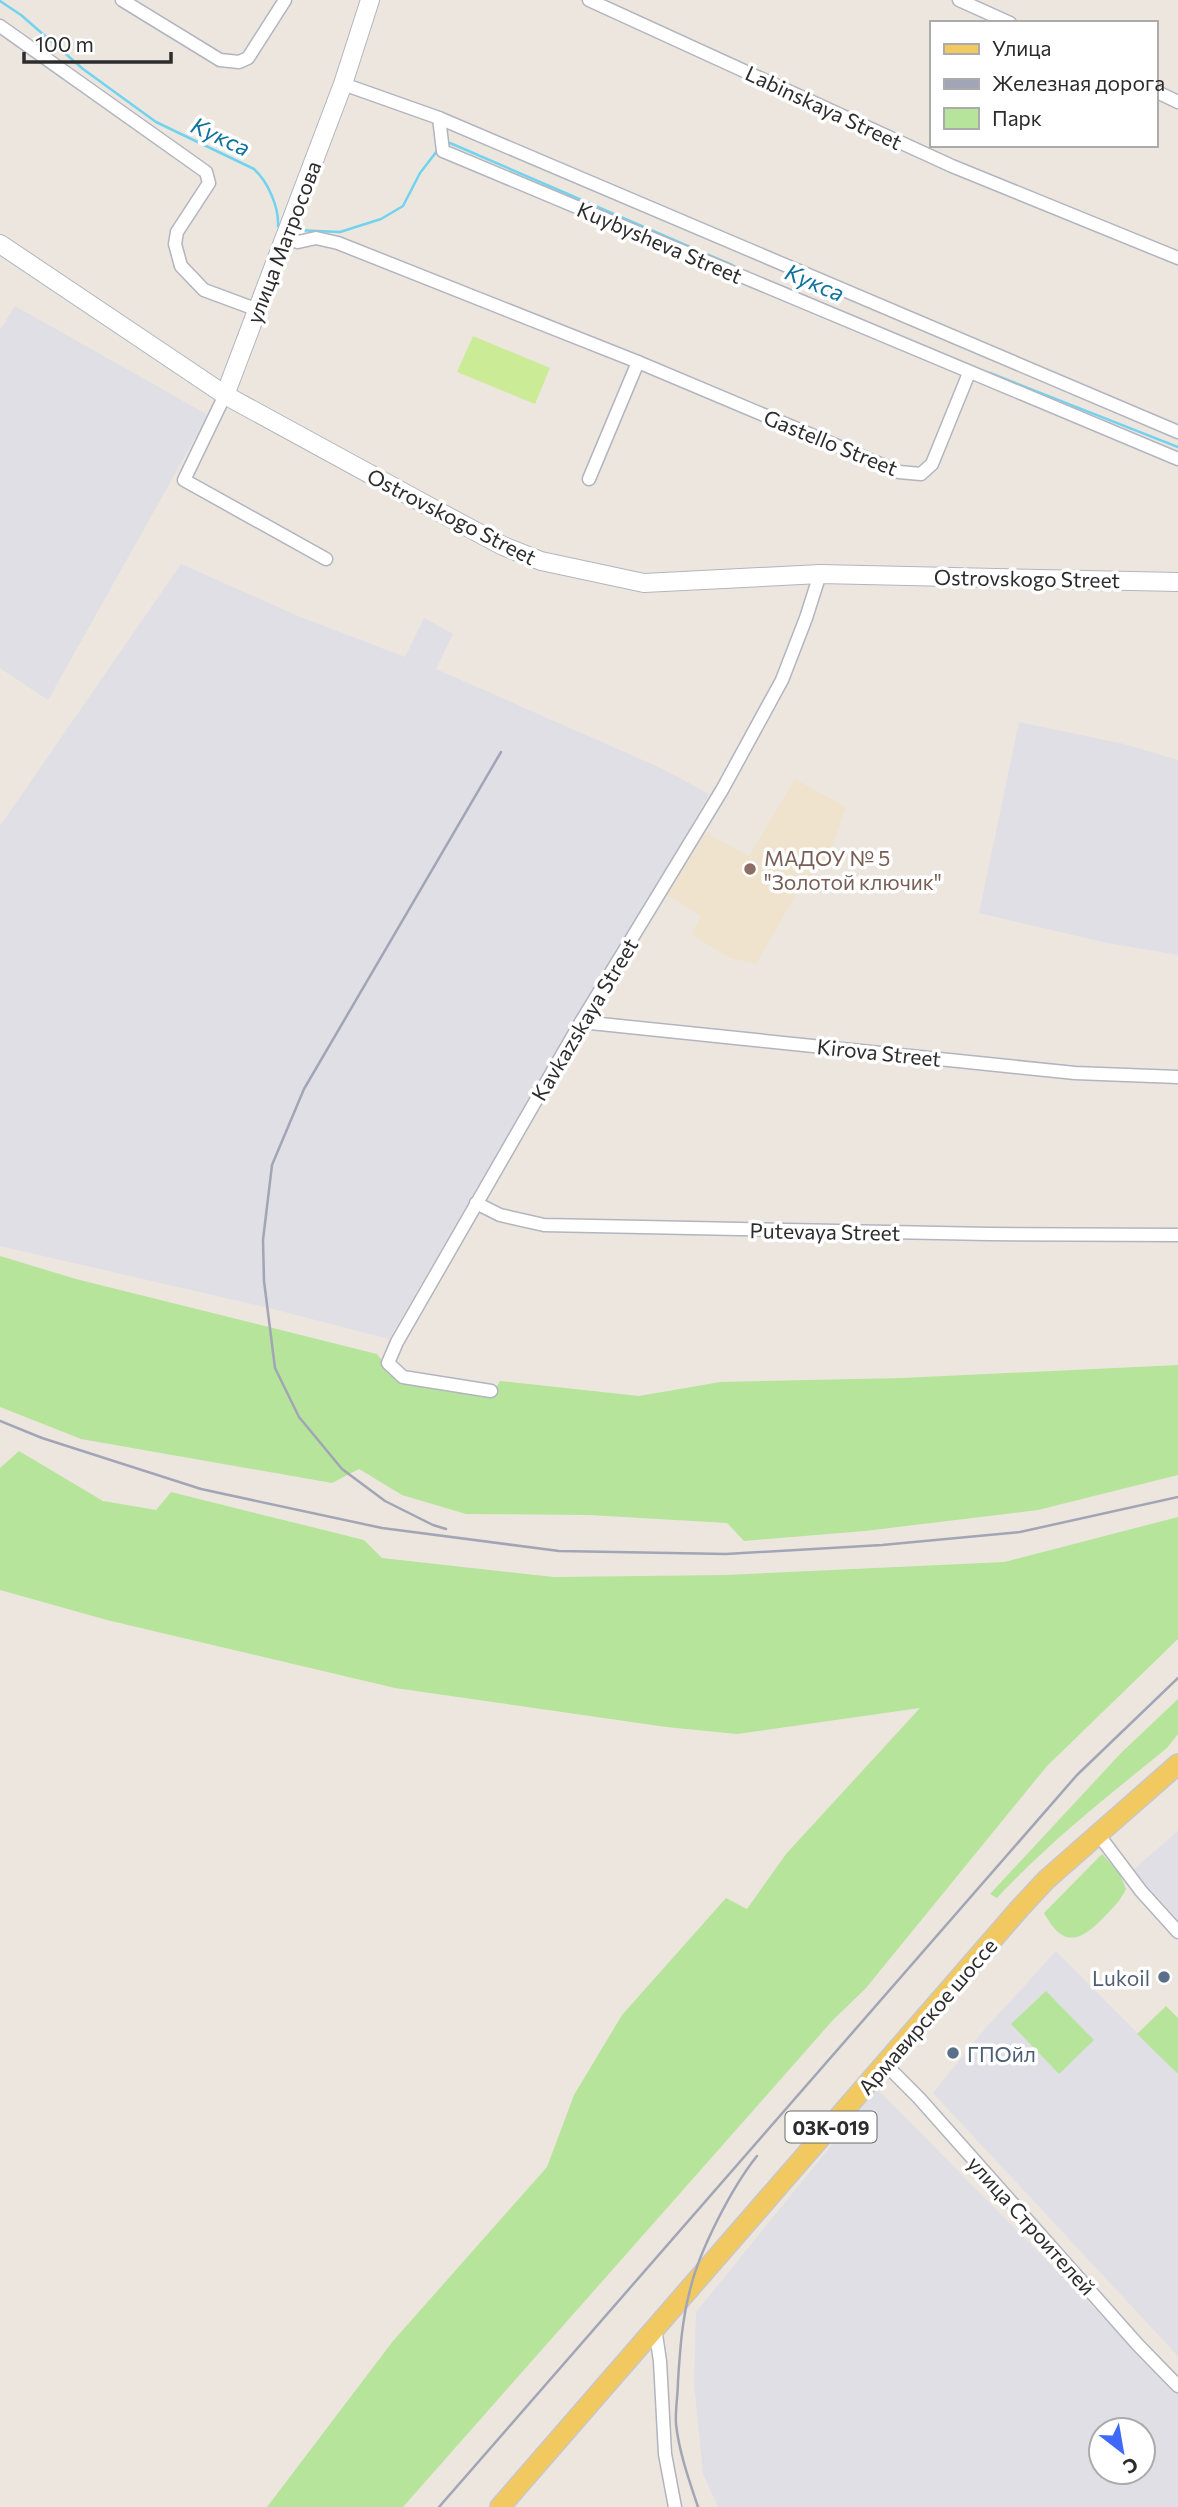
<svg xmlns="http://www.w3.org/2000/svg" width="1178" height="2507" viewBox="0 0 1178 2507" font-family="Commissioner,sans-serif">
  <rect width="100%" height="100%" fill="#ede6de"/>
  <g fill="#e0dfe6" fill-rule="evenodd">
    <path d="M 15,306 L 208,415 L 48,700 L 0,668 L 0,330 Z"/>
    <path d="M 181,564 L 298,616 L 405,657 L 424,618 L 453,634 L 436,669 L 663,769 L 709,794 L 643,911 L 569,1030 L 389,1339 L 269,1308 L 0,1246 L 0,826 Z"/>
    <path d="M 1019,722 L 1124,744 L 1178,760 L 1178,955 L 1107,943 L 979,913 Z"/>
    <path d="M 1178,1831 L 1178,1920 L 1133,1870 Z"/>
    <path d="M 1056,1951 L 1178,2074 L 1178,2356 L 933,2093 L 984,2030 Z"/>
    <path d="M 877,2089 L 1178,2393 L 1178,2507 L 718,2507 L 703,2474 L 694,2383 L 696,2312 ZM 1101,2430 L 1143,2430 L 1143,2472 L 1101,2472 Z"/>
  </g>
  <path fill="#efe3ce" d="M 795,779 L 846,807 L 828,859 L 805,879 L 756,964 L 730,958 L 691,934 L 701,916 L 667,895 L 706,833 L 749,856 Z"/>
  <g fill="#b7e49b">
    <path d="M 0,1256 L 76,1279 L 377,1354 L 396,1379 L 491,1396 L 500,1381 L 639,1396 L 720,1382 L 902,1378 L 1178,1365 L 1178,1475 L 1038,1510 L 865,1531 L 744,1541 L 727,1523 L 589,1515 L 466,1514 L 402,1495 L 359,1469 L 332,1483 L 81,1439 L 0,1407 Z"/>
    <path d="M 19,1451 L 103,1501 L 156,1510 L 171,1492 L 364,1540 L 382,1558 L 554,1577 L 725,1575 L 1004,1562 L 1178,1517 L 1178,1639 L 1047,1766 L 866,1988 L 833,2020 L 403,2507 L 267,2507 L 393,2341 L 547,2167 L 574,2095 L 622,2015 L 726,1898 L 747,1909 L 786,1854 L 920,1708 L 737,1734 L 666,1727 L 395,1688 L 107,1620 L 0,1590 L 0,1468 Z"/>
    <path d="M 1178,1699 L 1178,1734 L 1167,1748 C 1108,1796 1049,1842 997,1898 L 990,1894 L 1121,1753 Z"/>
    <path d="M 1102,1854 L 1120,1874 L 1126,1889 C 1121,1900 1113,1908 1105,1916 C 1081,1941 1064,1950 1044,1913 Z"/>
    <path d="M 1046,1991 L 1094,2040 L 1059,2074 L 1011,2024 Z"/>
    <path d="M 1166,2006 L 1178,2018 L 1178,2074 L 1137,2034 Z"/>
  </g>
  <path fill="#cbeb97" d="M 473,336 L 550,368 L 535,404 L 457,372 Z"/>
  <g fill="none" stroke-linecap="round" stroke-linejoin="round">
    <g stroke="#72d3ef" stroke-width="2.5">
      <path d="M 0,1 L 21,15 L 83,69 L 156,122 L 254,169 C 268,182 279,207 278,226 L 281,227"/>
      <path d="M 446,145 L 450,143 L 732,265"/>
      <path d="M 295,230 L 340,232 L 381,219 L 403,206 L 420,173 L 437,151"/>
      <path d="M 990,373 L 1178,447"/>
    </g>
    <defs>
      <g id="street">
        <path d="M 122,0 L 220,60 L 239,62 L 248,58 L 285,0"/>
        <path d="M 589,0 L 952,166 L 1178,258"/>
        <path d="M 959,0 L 1010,23"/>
        <path d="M 0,26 L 206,172 L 209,183 L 177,232 L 175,244 L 181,266 L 204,290 L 258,310"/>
        <path d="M 343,84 L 439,118 L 1178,432"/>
        <path d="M 1155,91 L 1178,102"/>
        <path d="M 439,118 L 443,151 L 1178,459"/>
        <path d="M 284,238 L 298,242 L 316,238 L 338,243 L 638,362 L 899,472 L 921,474 L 932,464 L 969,373"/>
        <path d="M 225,395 L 184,480 L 326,559"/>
        <path d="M 589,479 L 638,362"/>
        <path d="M 581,1022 L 1075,1073 L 1178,1077"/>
        <path d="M 476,1203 L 500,1215 L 544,1225 L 989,1234 L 1178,1235"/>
        <path d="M 491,1391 L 403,1377 L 388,1363 L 397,1342 L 581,1022 L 722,790 L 782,680 L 806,618 L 820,574"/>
        <path d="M 1098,1834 L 1141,1891 L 1178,1932"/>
        <path d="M 886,2065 L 919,2098 L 1138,2345 L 1178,2386"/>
        <path d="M 655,2328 L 660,2361 L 665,2454 L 675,2507"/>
      </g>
      <g id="secondary">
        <path d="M 0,244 L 225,395 L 432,508 L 503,546 L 541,561 L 644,583 L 820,574 L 1178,582"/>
        <path d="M 225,395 L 343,84 L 370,0"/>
      </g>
      <path id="primary" d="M 500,2507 L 1020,1908 L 1046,1880 L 1178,1764"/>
    </defs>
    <use href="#street" stroke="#b2b5bf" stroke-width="15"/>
    <use href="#secondary" stroke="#b2b5bf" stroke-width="20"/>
    <use href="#primary" stroke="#c8c8c8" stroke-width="22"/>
    <use href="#street" stroke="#fff" stroke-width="12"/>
    <use href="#secondary" stroke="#fff" stroke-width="18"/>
    <use href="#primary" stroke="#f1c960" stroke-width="19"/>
    <g stroke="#a1a5b6" stroke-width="2.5">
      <path d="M 0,1421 L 42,1438 L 201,1489 L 382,1528 L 559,1551 L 726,1554 L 882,1545 L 1020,1532 L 1178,1497"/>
      <path d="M 446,1529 L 433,1525 L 385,1501 L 342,1469 L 299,1417 L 275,1368 L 264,1281 L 263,1240 L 272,1165 L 304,1089 L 501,752"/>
      <path d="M 439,2507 L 1077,1775 L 1178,1678"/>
      <path d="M 698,2507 C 689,2480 679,2452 676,2424 C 675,2410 678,2395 678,2381 C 680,2350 682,2320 690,2290 C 699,2251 732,2187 757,2156"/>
    </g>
  </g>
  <circle fill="#8d6e63" stroke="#fff" stroke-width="2.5" cx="750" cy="869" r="7"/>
  <g fill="#5c6f8a" stroke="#fff" stroke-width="2.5">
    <circle cx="1164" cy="1977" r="7"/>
    <circle cx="953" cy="2053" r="7"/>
  </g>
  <g text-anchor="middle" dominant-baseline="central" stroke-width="7" stroke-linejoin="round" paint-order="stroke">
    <rect fill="#fff" stroke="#6b6b6b" stroke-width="2" x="785.5" y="2111.5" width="91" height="31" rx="5"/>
    <g font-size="19" font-weight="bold" fill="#2c2c2c">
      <text x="831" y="2127">03К-019</text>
    </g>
    <g font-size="21" fill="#2c2c2c" stroke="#fff">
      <text transform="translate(824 107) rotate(25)">Labinskaya Street</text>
      <text transform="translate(283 242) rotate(-69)">улица Матросова</text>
      <text transform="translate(660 242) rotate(23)">Kuybysheva Street</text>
      <text transform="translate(831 442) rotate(22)">Gastello Street</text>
      <text transform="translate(452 516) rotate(27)">Ostrovskogo Street</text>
      <text transform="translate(1027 578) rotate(1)">Ostrovskogo Street</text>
      <text transform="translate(584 1019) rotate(-59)">Kavkazskaya Street</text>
      <text transform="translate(879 1052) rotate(6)">Kirova Street</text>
      <text transform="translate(825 1231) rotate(1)">Putevaya Street</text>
      <text transform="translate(927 2016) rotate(-49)">Армавирское шоссе</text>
      <text transform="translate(1032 2225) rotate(48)">улица Строителей</text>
    </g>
    <g font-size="21" fill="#785e54" stroke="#fff" text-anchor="start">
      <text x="764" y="857">МАДОУ № 5<tspan x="764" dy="24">"Золотой ключик"</tspan></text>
    </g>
    <g font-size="21" fill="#4e5e75" stroke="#fff" text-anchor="end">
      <text x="1150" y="1977">Lukoil</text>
      <text x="967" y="2053" text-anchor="start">ГПОйл</text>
    </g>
    <g font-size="23" font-style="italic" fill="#0e729e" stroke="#fff">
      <text transform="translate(221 136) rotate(25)">Кукса</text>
      <text transform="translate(815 282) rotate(23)">Кукса</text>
    </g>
  </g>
  <rect x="930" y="21" width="228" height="126" fill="#ffffff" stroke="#ababab" stroke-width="2"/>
  <rect x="944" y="44" width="35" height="10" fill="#f1c960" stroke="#ababab" stroke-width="2"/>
  <text x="992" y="56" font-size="21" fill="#2c2c2c">Улица</text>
  <rect x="944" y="79" width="35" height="10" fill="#a1a5b6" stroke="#ababab" stroke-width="2"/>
  <text x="992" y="91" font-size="21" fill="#2c2c2c">Железная дорога</text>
  <rect x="944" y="108" width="35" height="21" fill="#b7e49b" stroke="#ababab" stroke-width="2"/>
  <text x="992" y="126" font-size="21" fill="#2c2c2c">Парк</text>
  <g transform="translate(1122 2451) rotate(149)"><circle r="33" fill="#ffffff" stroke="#ababab" stroke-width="2"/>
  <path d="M0-5L12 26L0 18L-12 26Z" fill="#3f69fa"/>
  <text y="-10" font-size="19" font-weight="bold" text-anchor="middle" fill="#2c2c2c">С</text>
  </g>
  <path d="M24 52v10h147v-10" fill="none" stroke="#2c2c2c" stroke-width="3.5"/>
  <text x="35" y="52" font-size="21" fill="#2c2c2c" stroke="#ffffff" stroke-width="5" paint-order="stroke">100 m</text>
</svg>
